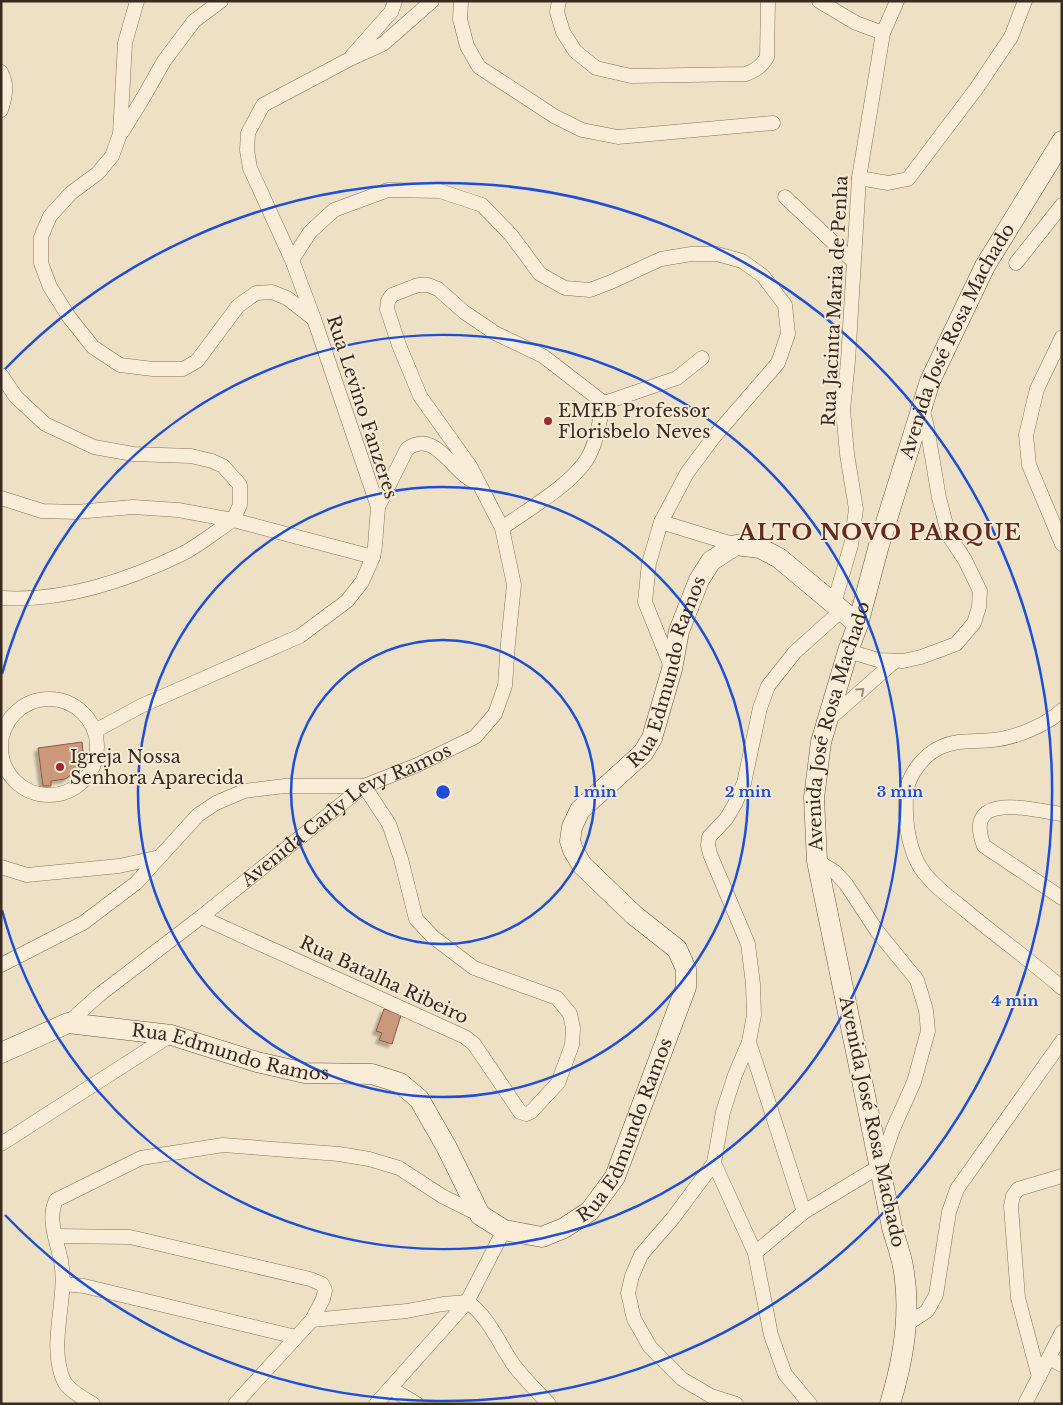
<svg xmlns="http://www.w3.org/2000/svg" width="1063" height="1405" viewBox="0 0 1063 1405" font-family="'Libre Baskerville',serif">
  <defs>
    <filter id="shadow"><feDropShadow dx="-3.5" dy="3.5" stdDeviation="1" flood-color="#0004"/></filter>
  </defs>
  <rect width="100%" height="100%" fill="#eee0c5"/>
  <g fill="#cc987b" stroke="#895941" filter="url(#shadow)">
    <path d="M 82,742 L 84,760 L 78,770 L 65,779 L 51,781 L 51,786 L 43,786 L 38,748 Z"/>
    <path d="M 384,1009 L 401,1015 L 392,1044 L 379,1040 L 382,1033 L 376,1031 Z"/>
  </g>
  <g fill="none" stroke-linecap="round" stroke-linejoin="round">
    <defs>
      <g id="street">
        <path d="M 137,1 L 125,43 L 120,134 L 112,156 L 98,173 L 71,193 L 50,216 L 41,237 L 41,263 L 50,287 L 69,317 L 93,347 L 120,365 L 153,369 L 183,369 L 197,361 L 238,306 L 256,293 L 272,292 L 287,298 L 314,319"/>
        <path d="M 461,1 L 460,19 L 467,46 L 479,67 L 554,116 L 582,130 L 618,137 L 773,123"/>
        <path d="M 559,1 L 557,12 L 563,32 L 575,51 L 596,68 L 631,76 L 746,74 C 756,70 762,66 767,57 L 768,1"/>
        <path d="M 819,1 L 856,23 L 883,33"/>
        <path d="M 352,56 L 391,12 L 395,1"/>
        <path d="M 1,72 C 8,85 5,97 1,110"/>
        <path d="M 122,132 L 143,98 L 164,61 L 194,21 L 221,1"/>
        <path d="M 859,178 L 888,183 L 908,179 L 976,89 L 1011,37 L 1025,1"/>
        <path d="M 785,197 L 853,261"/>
        <path d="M 292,260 L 310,232 L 334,210 L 388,190 L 440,191 L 482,205 L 511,235 L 540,274 L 565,288 L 590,290 L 611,282 L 661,259 L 691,254 L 717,254 L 742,261 L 763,276 L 785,305 L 788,334 L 778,363 L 713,438 L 687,473 L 661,522 L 649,563 L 645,602 L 672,669"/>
        <path d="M 1016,263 L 1062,205"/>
        <path d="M 1062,337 L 1037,389 L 1026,435 L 1029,465 L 1062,544"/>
        <path d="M 1,375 L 16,397 L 45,424 L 94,447 L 133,454 L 191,456 L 212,461 L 223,466 L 240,485 L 240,505 L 233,520"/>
        <path d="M 604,403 L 677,378 L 702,358"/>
        <path d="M 1,498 L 42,511 L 76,512 L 133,507 L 178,510 L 233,520 L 373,557"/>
        <path d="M 378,507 L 407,449 C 433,430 449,465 468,478 C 471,480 475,481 478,483"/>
        <path d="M 661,522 L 736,545"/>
        <path d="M 502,528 C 527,510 571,485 587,459 C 597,443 599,421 604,403"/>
        <path d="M 1,598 C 62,602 128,580 182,554 C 200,545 216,531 233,520"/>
        <path d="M 834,603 L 851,545 L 856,509 L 847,454 L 843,410 L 848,361 L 859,178 L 883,33 L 897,1"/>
        <path d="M 848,651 L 878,660 L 903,661 L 921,657 L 956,644 L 974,623 L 979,607 L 980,591 L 965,560 L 949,536 L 939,498 L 927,427 L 922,408"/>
        <circle cx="49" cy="747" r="48"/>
        <path d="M 1062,710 C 1047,725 1015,738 993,740 C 975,742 958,739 941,747 C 923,755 906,777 906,797 C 905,820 908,846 920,867 C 931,884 949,897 964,909 C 996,936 1030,960 1062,988"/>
        <path d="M 827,721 L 895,661"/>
        <path d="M 95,731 L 141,706 L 300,636 L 347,601 L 362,582 L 373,557 L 375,546 L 378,507 L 314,319 L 292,260 L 250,168 L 247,150 L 248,133 L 263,105 L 348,60 L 383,44 L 432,1"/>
        <path d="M 1062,814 C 1032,810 962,790 984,846 L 1062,898"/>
        <path d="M 1,867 L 27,875 L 119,866 L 160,857"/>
        <path d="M 1,965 L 83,923 L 136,883 L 198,815 L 216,803 L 244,791 L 285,786 L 364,786 L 389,824 L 401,859 L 416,919 L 433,937 L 474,968 L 557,998 L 570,1014 L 573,1028 L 572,1045 L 558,1083 L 531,1112 L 526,1114 L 520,1112 L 474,1044 L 465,1037 L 201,917"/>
        <path id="s1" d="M 68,1023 L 99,995 L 201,917 L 364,786 L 415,766 L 475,737 L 495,714 L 505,686 L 508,643 L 514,585 L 502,528 L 470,466 L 420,396 L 399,345 L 387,309 L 388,301 L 392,295 L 418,285 L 428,285 L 438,289 L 464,312 L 495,333 L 543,356 L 604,403"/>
        <path d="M 749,1042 L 804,1212"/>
        <path d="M 1,1144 L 171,1035"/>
        <path d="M 714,1163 L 755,1253 L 771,1335 L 785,1374 L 810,1404"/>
        <path d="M 55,1236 L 130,1237 L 310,1279 L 322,1284 L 325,1290 L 323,1299 L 312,1320 L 235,1404"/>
        <path d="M 755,1253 L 804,1212 L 880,1166 L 893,1129 L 914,1082 L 928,1031 L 926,1010 L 917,980 L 877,931 L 846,884 L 835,872 L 817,861"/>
        <path d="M 64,1284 L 84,1286 L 296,1337"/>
        <path d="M 467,1302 C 487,1314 500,1345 513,1364 C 523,1378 537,1391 549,1404"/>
        <path d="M 312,1320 L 407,1311 L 443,1304 L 467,1302"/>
        <path d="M 907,1324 L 927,1311 L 936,1295 L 949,1212 L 957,1189 L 1062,1041"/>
        <path d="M 1049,1358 L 1062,1365"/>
        <path d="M 1039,1377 L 1018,1298 L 1011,1206 L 1013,1196 L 1018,1189 L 1062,1176"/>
        <path d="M 390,1388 L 417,1404"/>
        <path d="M 93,1404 C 83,1398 67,1390 63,1379 C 48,1342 68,1300 61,1261 C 57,1241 47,1219 56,1200 L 141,1158 L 223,1145 L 339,1154 L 369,1159 L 399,1168 L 442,1196 L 480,1215"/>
        <path d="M 376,1404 L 467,1302 L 504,1230"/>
        <path d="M 736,1404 L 711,1396 L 682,1379 L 650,1347 L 634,1319 L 628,1293 L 632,1276 L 641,1255 L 673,1218 L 714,1163 L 723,1112 L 735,1075 L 749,1042 L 754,1015 L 753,984 L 748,944 L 710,854 L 708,845 L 709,837 L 726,819 L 735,804 L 744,783 L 760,708 L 768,686 L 795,652 L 842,610"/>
        <path d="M 1025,1404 L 1062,1332"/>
      </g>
      <g id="secondary">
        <path id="s2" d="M 1,1053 L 68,1023 L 171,1035 L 257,1062 L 305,1073 L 372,1074 L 400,1083 L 419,1099 L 446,1146 L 480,1215 L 504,1230 L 542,1237 L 564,1228 L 590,1211 L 615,1177 L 686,987 L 686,969 L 677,949 L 634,915 L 582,865 L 573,850 L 570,841 L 572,827 L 580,810 L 643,753 L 652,738 L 672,669 L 679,631 L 699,580 L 711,561 L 736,545 L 760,548 L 779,558 L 858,624"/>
        <path id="s3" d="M 890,1404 C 903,1361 911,1317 904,1272 C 902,1257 896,1242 892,1227 L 817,861 L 814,798 L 821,742 L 848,651 L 858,624 L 879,545 L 930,381 L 985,266 L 1062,141"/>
      </g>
    </defs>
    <use href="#street" stroke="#89715b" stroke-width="15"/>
    <use href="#secondary" stroke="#6b523e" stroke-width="21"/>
    <use href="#street" stroke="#f9edd8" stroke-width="14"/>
    <use href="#secondary" stroke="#f9edd8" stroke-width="20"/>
  </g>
  <defs><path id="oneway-chevron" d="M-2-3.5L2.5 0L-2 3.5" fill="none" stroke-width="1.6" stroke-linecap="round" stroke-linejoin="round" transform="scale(1.25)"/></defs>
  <use stroke="#998c7c" href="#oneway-chevron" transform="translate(861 691) rotate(-42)"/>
  <g fill="none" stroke="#1d4ed8" stroke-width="2.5">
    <circle cx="443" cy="792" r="152"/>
    <circle cx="443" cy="792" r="305"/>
    <path d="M2 674A457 457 0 1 1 2 910"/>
    <path d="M5 369A609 609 0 1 1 5 1215"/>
  </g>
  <g fill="#992b31" stroke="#f6ead4" stroke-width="2">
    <circle cx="548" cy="421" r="5"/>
    <circle cx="60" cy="767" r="5"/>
  </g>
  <g text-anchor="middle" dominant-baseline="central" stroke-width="4" stroke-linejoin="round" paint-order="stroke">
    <g font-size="18" fill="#392a1f" stroke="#f6ead4">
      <text transform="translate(835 301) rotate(-87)">Rua Jacinta Maria de Penha</text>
      <text stroke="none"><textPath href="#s3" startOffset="1098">Avenida José Rosa Machado</textPath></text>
      <text transform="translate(362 407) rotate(72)">Rua Levino Fanzeres</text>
      <text stroke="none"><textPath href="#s2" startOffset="1332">Rua Edmundo Ramos</textPath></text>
      <text stroke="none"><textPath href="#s3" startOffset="692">Avenida José Rosa Machado</textPath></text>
      <text stroke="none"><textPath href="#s1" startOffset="349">Avenida Carly Levy Ramos</textPath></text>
      <text transform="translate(384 980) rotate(25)">Rua Batalha Ribeiro</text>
      <text stroke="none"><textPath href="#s2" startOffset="239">Rua Edmundo Ramos</textPath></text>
      <text transform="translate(872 1122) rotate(78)">Avenida José Rosa Machado</text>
      <text stroke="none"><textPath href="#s2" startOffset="779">Rua Edmundo Ramos</textPath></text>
    </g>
    <g font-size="18" fill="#392a1f" stroke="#f6ead4" text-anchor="start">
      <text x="558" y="411">EMEB Professor<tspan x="558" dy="21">Florisbelo Neves</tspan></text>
      <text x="70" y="757">Igreja Nossa<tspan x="70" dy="21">Senhora Aparecida</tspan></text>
    </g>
    <g font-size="22" font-weight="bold" letter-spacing="1" fill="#66291e" stroke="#f6ead4">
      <text x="880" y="532">ALTO NOVO PARQUE</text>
    </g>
  </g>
  <circle cx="443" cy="792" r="8" fill="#1d4ed8" stroke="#f6ead4" stroke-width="2.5"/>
  <g font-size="15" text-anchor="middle" font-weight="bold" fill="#1d4ed8" stroke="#f6ead4" stroke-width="4" stroke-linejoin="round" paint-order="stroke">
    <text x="595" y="797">1 min</text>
    <text x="748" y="797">2 min</text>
    <text x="900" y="797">3 min</text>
    <text x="1015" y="1006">4 min</text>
  </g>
  <rect width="1063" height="1405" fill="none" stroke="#392a1f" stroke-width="5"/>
</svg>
